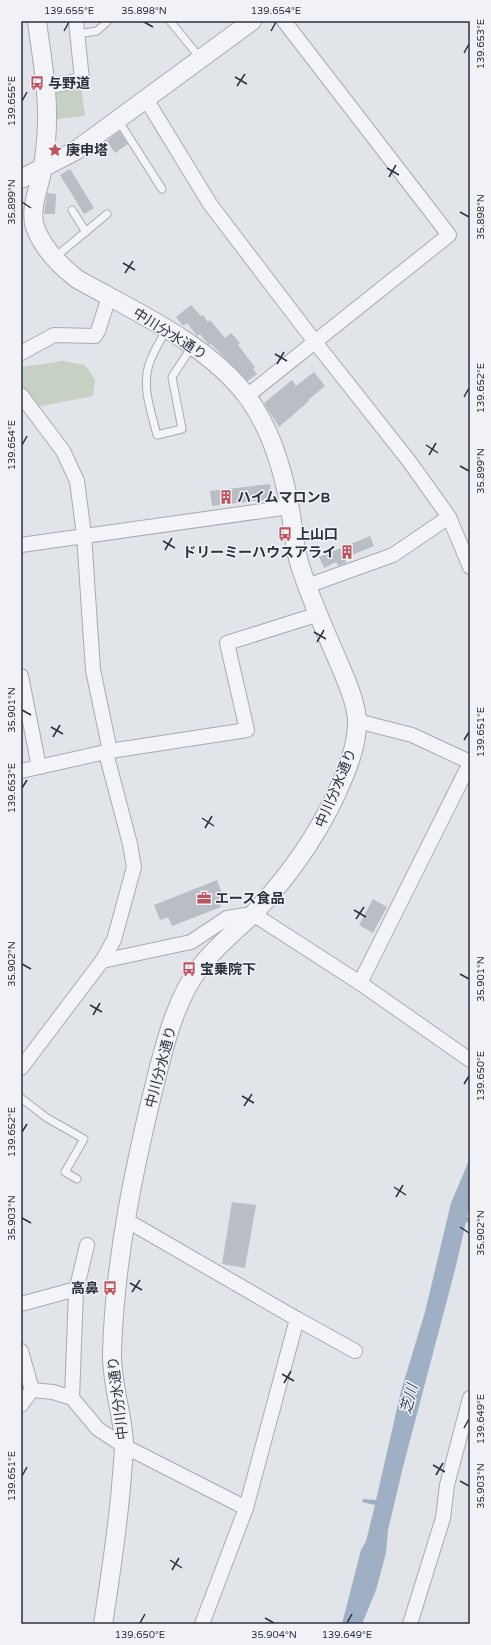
<svg xmlns="http://www.w3.org/2000/svg" width="491" height="1645" viewBox="0 0 491 1645" font-family="'Varela Round','Noto Sans JP',sans-serif">
  <rect width="100%" height="100%" fill="#e1e4e8"/>
  <g fill="#c6d1c3">
    <path d="M 81,85 L 85,116 L 56,119 L 53,90 Z"/>
    <path d="M 63,361 L 85,365 L 95,380 L 93,396 L 37,407 L 21,386 L 21,367 Z"/>
  </g>
  <path fill="#a0b0c4" d="M 470,1158 L 470,1209 L 467,1217 L 470,1218 L 470,1223 L 466,1222 L 456,1266 L 403,1467 L 388,1530 L 386,1553 L 376,1590 L 362,1624 L 342,1624 L 361,1550 L 366,1541 L 375,1505 L 362,1502 L 363,1499 L 376,1500 L 401,1391 L 425,1312 L 451,1203 Z"/>
  <g fill="#b9bdc4">
    <path d="M 119,131 L 128,144 L 115,153 L 107,141 Z"/>
    <path d="M 70,169 L 94,208 L 84,214 L 60,175 Z"/>
    <path d="M 47,193 L 56,194 L 55,214 L 44,214 Z"/>
    <path d="M 191,305 L 201,316 L 203,315 L 208,322 L 210,320 L 225,338 L 231,333 L 240,343 L 238,345 L 255,367 L 253,369 L 257,374 L 248,381 L 211,344 L 209,345 L 200,334 L 197,336 L 187,323 L 183,326 L 176,317 Z"/>
    <path d="M 314,372 L 325,386 L 308,400 L 309,401 L 279,427 L 264,403 L 292,380 L 296,386 Z"/>
    <path d="M 270,484 L 272,499 L 212,506 L 210,491 Z"/>
    <path d="M 370,536 L 374,546 L 345,558 L 346,563 L 338,566 L 336,562 L 324,568 L 319,557 Z"/>
    <path d="M 217,880 L 224,899 L 219,901 L 221,907 L 172,926 L 168,917 L 160,920 L 154,905 Z"/>
    <path d="M 373,899 L 387,907 L 373,933 L 359,925 Z"/>
    <path d="M 232,1202 L 256,1205 L 245,1268 L 222,1264 Z"/>
  </g>
  <g fill="none" stroke-linecap="round" stroke-linejoin="round">
    <defs>
      <g id="service">
        <path d="M 170,21 L 201,59"/>
        <path d="M 77,34 L 97,31 L 108,21"/>
        <path d="M 118,120 L 162,189"/>
        <path d="M 72,210 L 86,232"/>
        <path d="M 54,258 L 107,214"/>
        <path d="M 167,329 C 161,339 155,349 151,359 C 140,384 151,411 157,435 L 182,429 L 172,377 L 193,345"/>
        <path d="M 21,1098 L 47,1118 L 84,1139 L 65,1172 L 77,1179"/>
      </g>
      <g id="minor">
        <path d="M 45,87 L 82,80 L 76,21"/>
        <path d="M 146,99 L 210,204 L 315,342 L 409,461 L 449,517 L 470,567"/>
        <path d="M 21,353 L 54,335 L 95,336 L 98,331 L 109,297"/>
        <path d="M 21,395 L 63,451 L 77,481 L 84,535 L 93,670 L 110,751"/>
        <path d="M 247,396 L 449,235 L 284,21"/>
        <path d="M 21,545 L 290,507"/>
        <path d="M 307,586 L 393,555 L 449,517"/>
        <path d="M 21,676 L 39,767"/>
        <path d="M 357,721 L 412,735 L 470,762"/>
        <path d="M 21,771 L 110,751 L 247,730 L 227,643 L 319,614"/>
        <path d="M 102,961 L 114,940 L 134,867 L 130,844 L 106,753"/>
        <path d="M 360,983 L 470,763"/>
        <path d="M 21,1068 L 102,961 L 191,942 L 227,918 L 253,914 L 360,983 L 470,1060"/>
        <path d="M 126,1220 L 297,1319 L 246,1508 L 202,1624"/>
        <path d="M 21,1304 L 76,1289"/>
        <path d="M 297,1319 L 355,1351"/>
        <path d="M 21,1351 L 32,1390 L 53,1392 L 72,1398 L 98,1429 L 124,1446 L 246,1508"/>
        <path d="M 72,1398 L 76,1291 L 87,1245"/>
        <path d="M 21,1405 L 32,1390"/>
        <path d="M 410,1624 L 443,1518 L 447,1485 L 470,1398"/>
      </g>
      <g id="tertiary">
        <path d="M 37,21 C 41,54 48,88 47,121 C 47,137 45,152 43,167 C 40,186 29,208 35,227 C 43,249 59,265 77,279 C 134,311 206,343 246,395 C 271,428 283,469 290,509 C 293,526 294,545 299,562 C 309,596 324,628 338,661 C 346,680 355,699 357,719 C 358,747 345,775 334,799 C 313,842 288,877 255,912 C 237,930 217,945 201,966 C 178,995 167,1036 158,1071 C 135,1163 115,1256 112,1351 C 111,1382 122,1411 124,1442 C 124,1457 122,1472 121,1487 C 117,1533 110,1579 103,1624"/>
        <path d="M 21,179 L 75,151 L 252,21"/>
      </g>
    </defs>
    <use href="#service" stroke="#a7abb2" stroke-width="9"/>
    <use href="#minor" stroke="#a7abb2" stroke-width="16"/>
    <use href="#tertiary" stroke="#a7abb2" stroke-width="20"/>
    <use href="#service" stroke="#f3f4f7" stroke-width="7"/>
    <use href="#minor" stroke="#f3f4f7" stroke-width="14"/>
    <use href="#tertiary" stroke="#f3f4f7" stroke-width="18"/>
  </g>
  <path fill="none" stroke="#2b313e" stroke-width="1.5" d="M 144,22 L 153,27M 64,31 L 69,22M 271,31 L 276,22M 464,53 L 469,44M 235,77 L 247,84M 237,86 L 245,74M 22,101 L 27,92M 387,168 L 399,175M 389,177 L 396,165M 22,202 L 31,208M 460,212 L 469,217M 123,263 L 135,270M 125,273 L 133,261M 275,354 L 287,361M 277,364 L 284,352M 464,397 L 469,388M 22,445 L 27,436M 426,445 L 438,453M 429,455 L 436,443M 460,466 L 469,471M 163,541 L 175,548M 165,550 L 172,538M 314,632 L 326,639M 317,642 L 324,630M 22,710 L 31,715M 51,727 L 63,734M 53,737 L 60,725M 464,740 L 469,732M 22,788 L 27,780M 202,818 L 214,826M 205,828 L 212,816M 354,910 L 366,917M 356,919 L 364,907M 22,964 L 31,969M 460,974 L 469,979M 90,1005 L 102,1012M 93,1015 L 100,1003M 464,1084 L 469,1076M 242,1096 L 254,1103M 244,1106 L 252,1094M 22,1132 L 27,1124M 394,1187 L 406,1195M 396,1197 L 403,1185M 22,1218 L 31,1223M 460,1227 L 469,1233M 130,1283 L 142,1290M 132,1292 L 140,1280M 282,1374 L 294,1381M 284,1383 L 291,1371M 464,1428 L 469,1419M 433,1465 L 445,1472M 436,1475 L 443,1463M 22,1476 L 27,1467M 460,1481 L 469,1486M 170,1560 L 182,1568M 172,1570 L 179,1558M 265,1618 L 274,1623M 140,1623 L 145,1614M 347,1623 L 352,1614"/>
  <defs>
    <symbol id="bus-bare" viewBox="-9 -9 18 18"><path d="M-5-6H5V4H4V6H2V4H-2V6H-4V4H-5ZM-3.5-4V0h7V-4ZM-3.5 1.2v1.5H-2V1.2ZM2 1.2v1.5H3.5V1.2Z" fill="#bf545e" stroke="#f1f2f6" stroke-width="2.5" paint-order="stroke"/></symbol>
    <symbol id="sight-bare" viewBox="-9 -9 18 18"><path d="M0-6L1.8-2.2L6-1.7L2.9 1.2L3.7 5.4L0 3.3L-3.7 5.4L-2.9 1.2L-6-1.7L-1.8-2.2Z" fill="#bf545e" stroke="#f1f2f6" stroke-width="2.5" paint-order="stroke"/></symbol>
    <symbol id="building-bare" viewBox="-9 -9 18 18"><path d="M-4-6H4V6H1V3H-1V6H-4ZM-2.5-4.3h1.7v1.8h-1.7ZM.8-4.3h1.7v1.8H.8ZM-2.5-1h1.7V.8h-1.7ZM.8-1h1.7V.8H.8Z" fill="#bf545e" stroke="#f1f2f6" stroke-width="2.5" paint-order="stroke"/></symbol>
    <symbol id="office-bare" viewBox="-9 -9 18 18"><path d="M-6-3h4V-5.5h4V-3h4V5H-6ZM-1-4.5V-3h2v-1.5ZM-6 0V1H6V0Z" fill="#bf545e" stroke="#f1f2f6" stroke-width="2.5" paint-order="stroke"/></symbol>
  </defs>
  <g fill-rule="evenodd">
    <use href="#bus-bare" x="27" y="73" width="20" height="20"/>
    <use href="#sight-bare" x="45" y="140" width="20" height="20"/>
    <use href="#building-bare" x="216" y="487" width="20" height="20"/>
    <use href="#bus-bare" x="275" y="524" width="20" height="20"/>
    <use href="#building-bare" x="337" y="542" width="20" height="20"/>
    <use href="#office-bare" x="194" y="888" width="20" height="20"/>
    <use href="#bus-bare" x="179" y="959" width="20" height="20"/>
    <use href="#bus-bare" x="100" y="1278" width="20" height="20"/>
  </g>
  <g text-anchor="middle" dominant-baseline="central" stroke-width="3" stroke-linejoin="round" paint-order="stroke">
    <g font-size="14" font-weight="bold" fill="#2b313e" stroke="#f1f2f6" text-anchor="start">
      <text x="48" y="83">与野道</text>
      <text x="66" y="150">庚申塔</text>
      <text x="237" y="497">ハイムマロンB</text>
      <text x="296" y="534">上山口</text>
      <text x="336" y="552" text-anchor="end">ドリーミーハウスアライ</text>
      <text x="215" y="898">エース食品</text>
      <text x="200" y="969">宝乗院下</text>
      <text x="99" y="1288" text-anchor="end">高鼻</text>
    </g>
    <g font-size="14" fill="#2b313e" stroke="#f1f2f6">
      <text transform="translate(170 334) rotate(32)">中川分水通り</text>
      <text transform="translate(336 788) rotate(-67)">中川分水通り</text>
      <text transform="translate(161 1067) rotate(-75)">中川分水通り</text>
      <text transform="translate(118 1398) rotate(-97)">中川分水通り</text>
    </g>
    <g font-size="15" font-style="italic" fill="#3a4e6d" stroke="#f1f2f6">
      <text transform="translate(409 1399) rotate(-75)">芝川</text>
    </g>
  </g>
  <rect width="491" height="1645" fill="none" stroke="#f1f2f6" stroke-width="44"/>
  <rect x="22" y="22" width="447" height="1601" fill="none" stroke="#2b313e" stroke-width="1.5"/>
  <g font-size="10" text-anchor="middle" fill="#2b313e">
    <text x="69" y="14">139.655°E</text>
    <text x="144" y="14">35.898°N</text>
    <text x="276" y="14">139.654°E</text>
    <text transform="translate(480 44) rotate(-90)" y="4">139.653°E</text>
    <text transform="translate(11 101) rotate(-90)" y="4">139.655°E</text>
    <text transform="translate(11 202) rotate(-90)" y="4">35.899°N</text>
    <text transform="translate(480 217) rotate(-90)" y="4">35.898°N</text>
    <text transform="translate(480 388) rotate(-90)" y="4">139.652°E</text>
    <text transform="translate(11 445) rotate(-90)" y="4">139.654°E</text>
    <text transform="translate(480 471) rotate(-90)" y="4">35.899°N</text>
    <text transform="translate(11 710) rotate(-90)" y="4">35.901°N</text>
    <text transform="translate(480 732) rotate(-90)" y="4">139.651°E</text>
    <text transform="translate(11 788) rotate(-90)" y="4">139.653°E</text>
    <text transform="translate(11 964) rotate(-90)" y="4">35.902°N</text>
    <text transform="translate(480 979) rotate(-90)" y="4">35.901°N</text>
    <text transform="translate(480 1076) rotate(-90)" y="4">139.650°E</text>
    <text transform="translate(11 1132) rotate(-90)" y="4">139.652°E</text>
    <text transform="translate(11 1218) rotate(-90)" y="4">35.903°N</text>
    <text transform="translate(480 1233) rotate(-90)" y="4">35.902°N</text>
    <text transform="translate(480 1419) rotate(-90)" y="4">139.649°E</text>
    <text transform="translate(11 1476) rotate(-90)" y="4">139.651°E</text>
    <text transform="translate(480 1486) rotate(-90)" y="4">35.903°N</text>
    <text x="140" y="1638">139.650°E</text>
    <text x="274" y="1638">35.904°N</text>
    <text x="347" y="1638">139.649°E</text>
  </g>
</svg>
